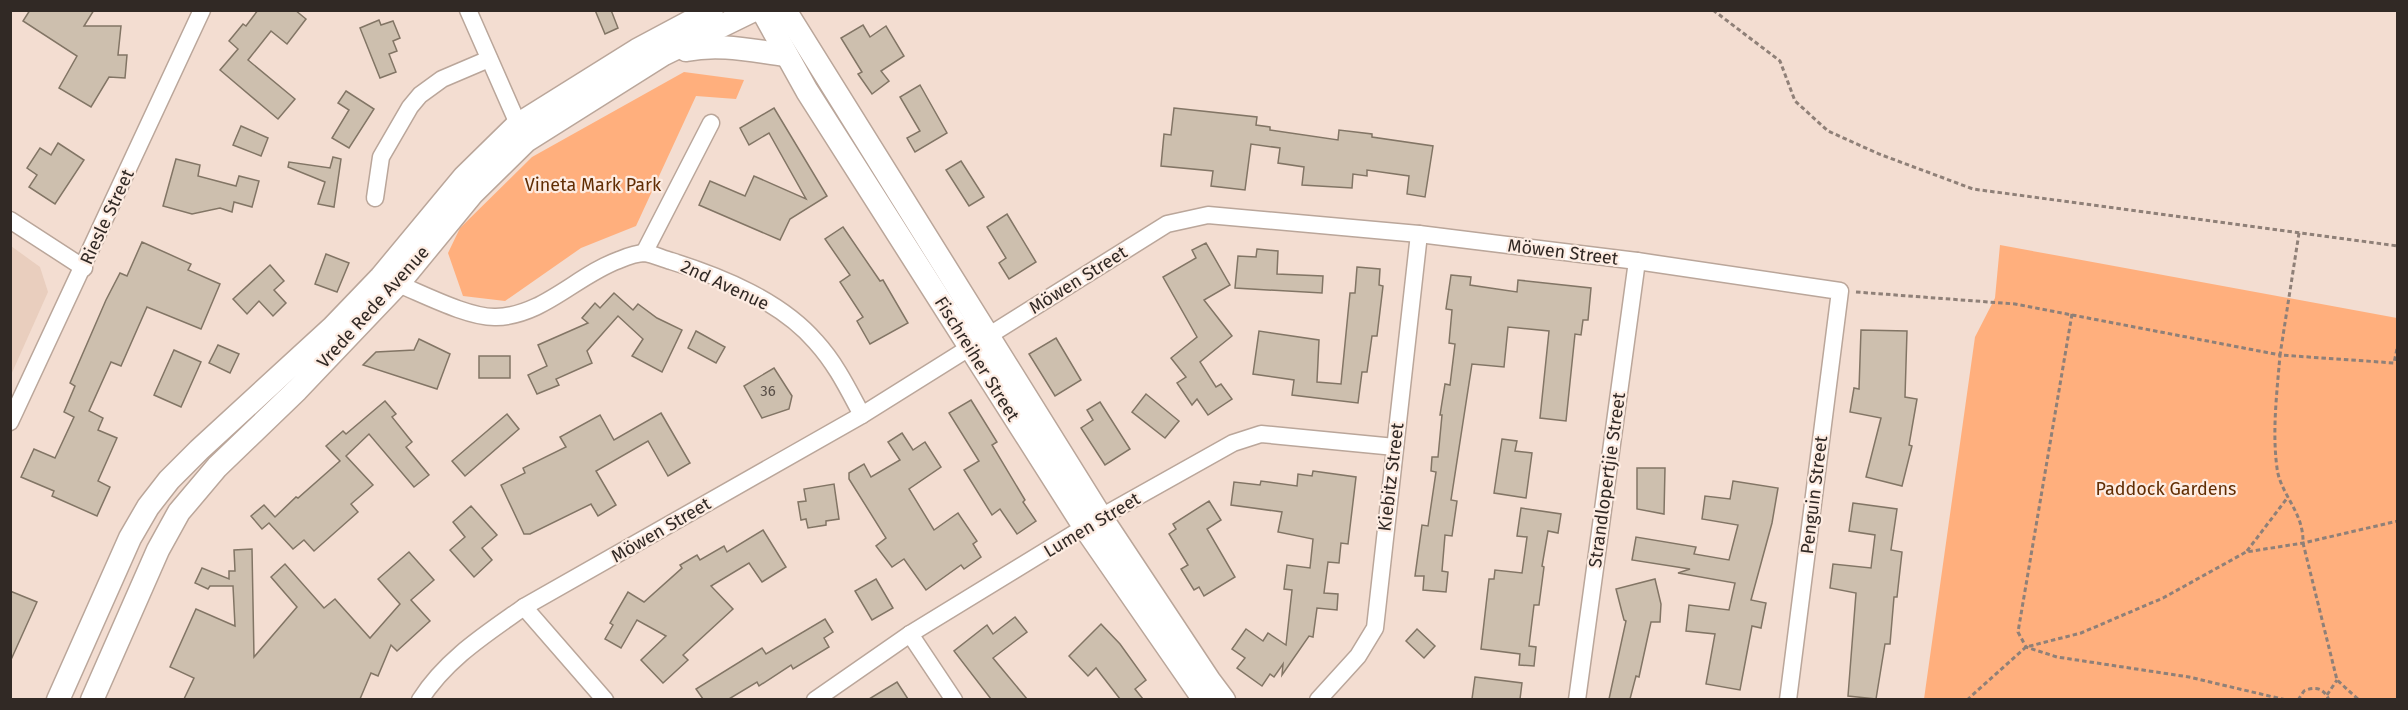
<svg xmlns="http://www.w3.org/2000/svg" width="2408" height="710" viewBox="0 0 2408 710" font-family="'Fira Sans',sans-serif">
<rect width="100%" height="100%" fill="#f3ddd1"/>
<!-- built -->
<polygon fill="#e9cebe" points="11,246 40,267 48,292 11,375"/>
<!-- green -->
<g fill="#ffaf7d">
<polygon points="684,72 744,80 736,99 696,96 636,226 581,248 505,301 463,296 448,253 460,228 532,157"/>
<polygon points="2000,245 2397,318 2397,699 1924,699 1975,337 1995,298"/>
</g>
<!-- building -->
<g fill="#cdbfae" stroke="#827565" stroke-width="1.5">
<polygon points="30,10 94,10 84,26 121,26 118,55 127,55 125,78 109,77 91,107 59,88 77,56 23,21"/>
<polygon points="258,10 295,10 306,19 287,44 271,31 248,60 295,99 278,119 220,70 238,49 229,41 243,24 246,26"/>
<polygon points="595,10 611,10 618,28 605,34"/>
<polygon points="379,20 381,25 393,21 400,38 393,41 397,51 389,54 396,72 380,78 360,28"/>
<polygon points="863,25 870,37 886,26 904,56 881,71 889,81 872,94 858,74 862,72 841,38"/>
<polygon points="920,85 947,133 915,152 907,138 920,131 900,97"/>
<polygon points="346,91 374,109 349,148 332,138 349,110 338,103"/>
<polygon points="774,108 827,196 790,219 780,240 699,205 710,181 745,196 754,176 806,199 769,133 749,145 740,128"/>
<polygon points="1174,108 1257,117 1256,125 1270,127 1270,130 1338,140 1339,130 1372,134 1372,137 1433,146 1425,197 1407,194 1409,176 1367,170 1367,176 1353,174 1352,188 1302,185 1304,167 1278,163 1280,148 1251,144 1245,190 1211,186 1213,171 1161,166 1164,134 1171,135"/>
<polygon points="241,126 268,138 261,156 233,145"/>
<polygon points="58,143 84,160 55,204 29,187 37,175 27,168 40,148 51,155"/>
<polygon points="333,157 341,159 334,207 318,204 325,182 288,167 289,162 330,168"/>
<polygon points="176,159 200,165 198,176 236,186 239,176 259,181 252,207 234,202 232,212 220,208 192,214 163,206"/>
<polygon points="961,161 984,197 969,206 946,170"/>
<polygon points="1007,214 1036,262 1009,279 999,263 1006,258 987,227"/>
<polygon points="843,227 880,281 883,280 908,323 870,344 857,321 863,317 840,282 850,275 825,239"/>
<polygon points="142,242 191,264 188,270 220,284 201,329 147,307 121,366 111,362 89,411 103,418 98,430 117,438 98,481 110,487 97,516 52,496 54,491 21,477 34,449 55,458 74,417 64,412 75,386 70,383 106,300 120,273 127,276"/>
<polygon points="1206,243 1230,285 1204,300 1232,336 1200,362 1216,387 1221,384 1232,399 1208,415 1197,399 1192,405 1177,383 1186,377 1171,358 1197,337 1163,277 1196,258 1192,250"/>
<polygon points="1257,249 1278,251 1277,274 1323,276 1322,293 1235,288 1238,256 1256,257"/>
<polygon points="326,254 349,263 337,292 315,284"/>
<polygon points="270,265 284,281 274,290 286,303 273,316 259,301 247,314 233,299"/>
<polygon points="1357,267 1380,269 1379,285 1383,286 1377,336 1372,336 1367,372 1362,372 1358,403 1292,395 1294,380 1253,374 1259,331 1319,340 1317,382 1341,384 1350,293 1355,293"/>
<polygon points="1451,275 1471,277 1470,285 1517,292 1518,280 1591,288 1588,320 1583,320 1581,335 1575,334 1566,421 1540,418 1549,331 1508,327 1504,367 1472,364 1451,500 1457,501 1452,536 1445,535 1442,571 1448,572 1446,592 1423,590 1424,576 1415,576 1422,525 1428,526 1436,472 1431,471 1432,457 1438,457 1442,415 1440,415 1445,384 1450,385 1455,344 1449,343 1452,310 1446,309"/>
<polygon points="614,293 633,310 638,304 657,318 682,330 662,372 632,356 643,339 618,316 587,351 592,363 556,379 559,385 537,394 528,375 547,366 538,345 588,323 582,318 595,303 600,308"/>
<polygon points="1861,330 1907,331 1905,397 1917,399 1909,445 1912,446 1902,486 1866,477 1881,418 1850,412 1854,388 1859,389"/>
<polygon points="696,331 725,347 716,363 688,348"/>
<polygon points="1056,338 1081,380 1055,396 1029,354"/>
<polygon points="419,339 450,354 437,389 363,365 376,352 414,350"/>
<polygon points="218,345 239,354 230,373 209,363"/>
<polygon points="174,350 201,362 181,407 154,395"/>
<rect x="479" y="356" width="31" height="22"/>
<polygon points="774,368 792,396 789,409 762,418 744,386"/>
<polygon points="1146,394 1179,421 1165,438 1132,412"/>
<polygon points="971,400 997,442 992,445 1025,500 1023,502 1036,521 1017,534 1000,509 992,515 964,470 979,461 949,413"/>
<polygon points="385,401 396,414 392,417 412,442 406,447 429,475 414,487 369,434 346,456 373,485 351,504 358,512 314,551 304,540 293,549 269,523 262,529 251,516 264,505 275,517 296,497 298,498 340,461 326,446 343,431 346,434"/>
<polygon points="1100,402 1130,449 1105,465 1081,428 1093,420 1087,410"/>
<polygon points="661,413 690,463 668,476 648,441 596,471 616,505 598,516 591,504 530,534 524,534 501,485 525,473 523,468 566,447 560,437 600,415 614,440"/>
<polygon points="507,414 519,429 465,476 452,461"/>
<polygon points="902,433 913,450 925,442 941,467 909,489 934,530 958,513 977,541 973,544 981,557 964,569 961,565 926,590 904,559 892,567 876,546 886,538 849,479 849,473 864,464 871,477 900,460 888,442"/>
<polygon points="1502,439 1517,441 1515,451 1532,453 1526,498 1494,493"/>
<polygon points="1637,468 1665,468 1664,514 1637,509"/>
<polygon points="1313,471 1356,477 1348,544 1341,543 1339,563 1328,562 1324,593 1338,594 1337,610 1317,608 1313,637 1309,636 1282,675 1283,664 1274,677 1270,674 1262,686 1237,668 1245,658 1232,649 1246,629 1263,641 1268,633 1286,645 1292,590 1284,589 1287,565 1310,568 1313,539 1278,532 1282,512 1231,505 1234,482 1260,485 1261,481 1297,486 1298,474 1312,476"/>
<polygon points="1733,481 1778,488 1772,523 1751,600 1766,603 1761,628 1752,626 1740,690 1706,684 1715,634 1686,631 1689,605 1729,610 1735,583 1678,573 1690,569 1632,560 1636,537 1696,547 1694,554 1729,560 1738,525 1702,519 1705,496 1730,499"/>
<polygon points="834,484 839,519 826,521 826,525 808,528 806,519 801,520 798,502 806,501 804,489"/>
<polygon points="1209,501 1221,520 1207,529 1235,577 1204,596 1199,587 1194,590 1181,569 1188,565 1169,534 1176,529 1173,524"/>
<polygon points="1853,503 1897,509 1891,550 1902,552 1897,597 1894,597 1890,644 1885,644 1876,699 1848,696 1856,593 1830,588 1833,564 1871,568 1875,535 1849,531"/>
<polygon points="471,506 497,535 482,548 492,560 474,577 450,550 465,537 453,522"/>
<polygon points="1521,508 1561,514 1558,533 1548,531 1542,566 1544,567 1539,605 1534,605 1529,646 1536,647 1534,666 1519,665 1520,654 1481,649 1489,579 1494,579 1495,570 1522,573 1527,537 1517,536"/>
<polygon points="763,530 786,567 762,582 749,563 711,586 733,609 683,655 688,660 663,683 641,660 666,636 637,620 621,648 605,639 613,625 610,623 628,592 644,602 682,568 680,565 697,555 700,560 724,546 727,552"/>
<polygon points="252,549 254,657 297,607 271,577 285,564 324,608 335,599 370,638 400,604 378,579 409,552 434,580 411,600 430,621 397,651 391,645 378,676 371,673 360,699 184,699 194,678 170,667 196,609 235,626 233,586 210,586 208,589 195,583 202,568 229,579 229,571 235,571 234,550"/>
<polygon points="876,579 893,608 872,620 855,591"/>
<polygon points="1655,579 1661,604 1660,622 1651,622 1639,677 1636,676 1630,699 1609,699 1626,621 1624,620 1616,589"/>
<polygon points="10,591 37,602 10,662"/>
<polygon points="1015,617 1027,632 993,658 1027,699 991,699 954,651 987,625 993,634"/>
<polygon points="825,619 833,632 824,638 829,647 793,669 791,665 759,686 757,682 729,699 703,699 696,689 762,648 766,654"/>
<polygon points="1101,624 1120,644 1146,680 1135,689 1143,699 1120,699 1096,668 1088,676 1069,656"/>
<polygon points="1417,629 1435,646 1424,658 1406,641"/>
<polygon points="1475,677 1522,683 1520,699 1472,699"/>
<polygon points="897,682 908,699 869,699"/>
</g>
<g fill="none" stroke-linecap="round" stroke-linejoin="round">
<!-- street casing -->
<g stroke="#baa69a" stroke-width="19">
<g id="street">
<polyline points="468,10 522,133"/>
<polyline points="375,198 381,157 410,107 420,95 442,79 489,59"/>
<polyline points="10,220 84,268"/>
<polyline points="644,253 711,123"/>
<path d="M398,284C423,294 469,318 496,317C543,316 577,275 619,260C626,257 638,253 645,253C653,254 663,259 671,261C722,277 781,301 816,342C836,364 848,389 862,415"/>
<polyline points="10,422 202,10"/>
<polyline points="524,607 605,700"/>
<polyline points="910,634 954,700"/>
<path d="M420,700C446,659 486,634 524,607L862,415L1167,224L1208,215L1419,234L1637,261L1840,291L1788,700"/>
<polyline points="815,700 910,634 1101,517 1233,443 1261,434 1395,447"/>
<polyline points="1318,700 1358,656 1375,628 1419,234"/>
<polyline points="1577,700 1637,261"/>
</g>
</g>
<!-- secondary casing -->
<g stroke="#baa69a" stroke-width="25">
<g id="secondary">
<polyline points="762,10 807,91 1085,528 1204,700"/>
<polyline points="785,10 1101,517 1209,680 1224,700"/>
<path d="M686,50C720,43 753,51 786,55"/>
<polyline points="58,700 130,538 148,507 169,480 199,450 333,327 381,277 464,177 517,125 637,50 712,10"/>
<polyline points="92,700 158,550 179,512 217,467 297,390 398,284 472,194 526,141 664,54 754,10"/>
</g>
</g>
<!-- path -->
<g stroke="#8f8078" stroke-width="3" stroke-dasharray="4.5 3" stroke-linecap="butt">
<polyline points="1713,10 1780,61 1795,101 1828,131 1879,154 1973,189 2398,246"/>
<polyline points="2299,233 2280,355 2394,363 2398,344"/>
<path d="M1856,292L2015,304L2280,355C2277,392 2272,431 2277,468C2280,494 2304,512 2303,543L2337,680L2359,700"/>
<polyline points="2072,314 2018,632 2026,647 2057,657 2189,677 2286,700"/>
<polyline points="2247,551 2288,497"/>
<polyline points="2327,695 2337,680"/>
<polyline points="1967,700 2026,647 2081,633 2163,598 2246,552 2303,543 2398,521"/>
<path d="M2298,700L2304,691C2315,686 2324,688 2329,700"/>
</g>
<!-- street -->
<use href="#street" stroke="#fff" stroke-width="16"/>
<!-- secondary -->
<use href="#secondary" stroke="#fff" stroke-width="22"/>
</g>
<g text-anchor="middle" stroke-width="4.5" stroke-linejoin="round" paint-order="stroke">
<!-- number labels -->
<g font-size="15" fill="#584e47">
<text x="768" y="396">36</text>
</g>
<!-- park labels -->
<g font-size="18" fill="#612d03" stroke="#fdece2">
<text x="593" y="191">Vineta Mark Park</text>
<text x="2166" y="495">Paddock Gardens</text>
</g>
<!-- street labels -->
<g font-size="18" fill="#312925" stroke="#fdece2">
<text transform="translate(107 217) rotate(-65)" y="6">Riesle Street</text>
<text transform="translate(1563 252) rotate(7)" y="6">Möwen Street</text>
<text transform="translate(1078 280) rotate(-32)" y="6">Möwen Street</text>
<text transform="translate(725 285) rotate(25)" y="6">2nd Avenue</text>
<text transform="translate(373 307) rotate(-48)" y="6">Vrede Rede Avenue</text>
<text transform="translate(977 359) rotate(58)" y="6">Fischreiher Street</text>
<text transform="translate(1391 477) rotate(-83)" y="6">Kiebitz Street</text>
<text transform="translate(1607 480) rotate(-82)" y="6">Strandlopertjie Street</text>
<text transform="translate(1814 495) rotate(-83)" y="6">Penguin Street</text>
<text transform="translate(1092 525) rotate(-31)" y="6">Lumen Street</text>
<text transform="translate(661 530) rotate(-30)" y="6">Möwen Street</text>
</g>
</g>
<!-- border -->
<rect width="2408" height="710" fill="none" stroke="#312925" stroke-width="24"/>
</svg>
